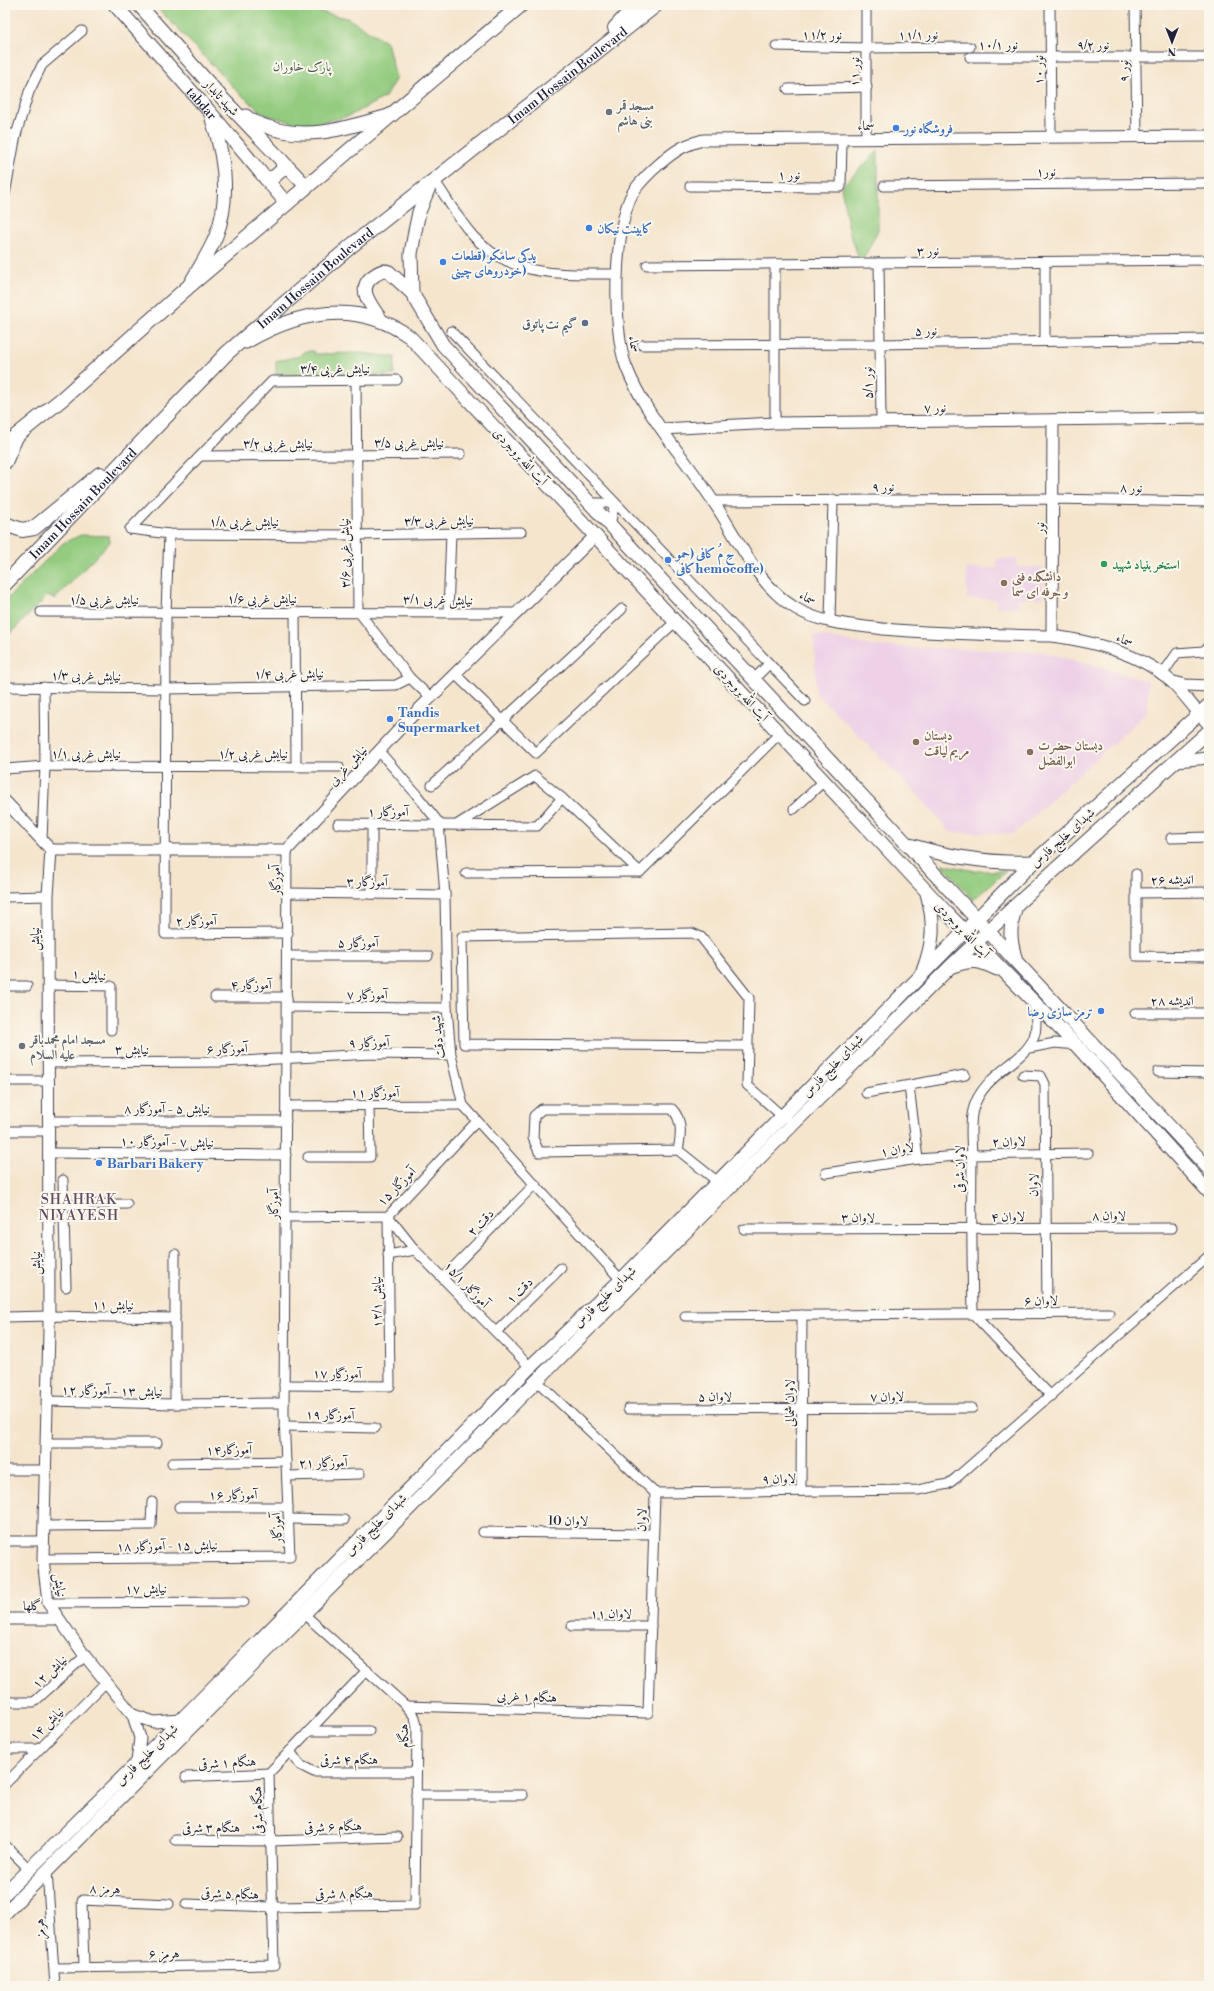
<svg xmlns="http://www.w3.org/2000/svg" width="1214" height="1991" viewBox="0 0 1214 1991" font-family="'Libre Bodoni',Amiri,serif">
<rect width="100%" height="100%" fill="#fbf7ec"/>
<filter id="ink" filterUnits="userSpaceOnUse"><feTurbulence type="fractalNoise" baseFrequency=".025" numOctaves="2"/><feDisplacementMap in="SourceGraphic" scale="8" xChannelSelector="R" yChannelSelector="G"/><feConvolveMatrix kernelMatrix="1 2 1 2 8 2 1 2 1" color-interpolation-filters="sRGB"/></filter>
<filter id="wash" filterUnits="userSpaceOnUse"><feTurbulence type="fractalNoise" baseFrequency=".012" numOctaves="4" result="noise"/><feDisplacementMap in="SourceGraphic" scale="16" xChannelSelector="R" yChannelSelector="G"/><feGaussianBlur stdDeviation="0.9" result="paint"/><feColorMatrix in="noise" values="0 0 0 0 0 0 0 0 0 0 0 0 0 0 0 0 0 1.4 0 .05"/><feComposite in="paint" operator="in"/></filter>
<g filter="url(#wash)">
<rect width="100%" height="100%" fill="#f5e5cd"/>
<!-- built -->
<g fill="#eed0e7">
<polygon points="997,559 1017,559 1017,567 1042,567 1043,598 1018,598 1018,607 996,607 996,599 967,599 966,569 997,568"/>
<polygon points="814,635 871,646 1044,652 1148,681 1147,712 1014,834 950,832 915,792 816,693"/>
</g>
<!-- green -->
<g fill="#93cb7f" stroke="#5a765d">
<polygon points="155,5 291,5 347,18 387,42 396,78 385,97 349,116 305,126 264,114 239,93"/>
<polygon points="878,151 878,230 861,264 849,230 841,187"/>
<polygon points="306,351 314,351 314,354 360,353 395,357 394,375 276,374 276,361 300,356 302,353"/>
<polygon points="81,535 109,536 110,542 55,599 47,596 5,639 5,601 63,543"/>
<polygon points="942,864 975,871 1006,871 973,900"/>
</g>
</g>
<g filter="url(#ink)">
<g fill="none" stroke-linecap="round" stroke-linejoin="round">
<!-- minor casing -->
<g stroke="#423f51" stroke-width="11">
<g id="minor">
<polyline points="866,5 866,139"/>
<polyline points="1050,5 1051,136"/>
<polyline points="1135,5 1137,136"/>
<polyline points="776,46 867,48 970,47"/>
<polyline points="970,57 1209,57"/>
<polyline points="788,89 867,87"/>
<polyline points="5,133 16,135"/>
<path d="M434,180C447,198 459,221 474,237C515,280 564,273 617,274"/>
<polyline points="690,186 841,187 842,140"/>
<polyline points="884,186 1209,183"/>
<polyline points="5,194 16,135 29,92 42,65 82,31"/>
<polyline points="1045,262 1045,341"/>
<polyline points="879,263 881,422"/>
<polyline points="775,264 775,423"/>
<polyline points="647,265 1209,260"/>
<polyline points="451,331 805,701"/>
<polyline points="642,345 878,344 1209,339"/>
<polyline points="356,380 358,611 410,678 431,698"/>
<polyline points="201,456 461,454"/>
<polyline points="713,501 1053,499 1209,502"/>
<polyline points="590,503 615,503 610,525"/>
<polyline points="130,529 169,534 357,535 521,532"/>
<polyline points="130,529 272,381 397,380"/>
<polyline points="169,534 166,612 165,934 288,933"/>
<polyline points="295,611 296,766"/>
<polyline points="41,612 517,613"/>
<polyline points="448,612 451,533"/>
<polyline points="830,622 833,499"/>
<polyline points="455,674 536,753 676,621"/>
<polyline points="1162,675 1177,653 1203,651 1209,647"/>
<polyline points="753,680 769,664"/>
<polyline points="5,687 167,689 396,685 410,678"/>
<polyline points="379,751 416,794 439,823 445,895 447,1008 451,1055 463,1105 621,1280"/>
<polyline points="5,769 45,766 339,767"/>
<polyline points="432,785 502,721 622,609"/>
<polyline points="794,809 824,781"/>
<polyline points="338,824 537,826 562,798 640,872"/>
<polyline points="372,824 372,894"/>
<polyline points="458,824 535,776 562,798"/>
<polyline points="1171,838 1209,837"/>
<polyline points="42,840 45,766 44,687"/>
<polyline points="466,873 640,872 780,733"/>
<polyline points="1136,874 1136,956 1209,957"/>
<polyline points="288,893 445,895"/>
<polyline points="1136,893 1209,892"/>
<polyline points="5,897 48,896"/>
<polyline points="288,956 428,956"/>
<polyline points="48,985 111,986 111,1030"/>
<polyline points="5,986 27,986"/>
<polyline points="215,997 287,997"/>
<path d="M1033,1001C1035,1012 1038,1026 1034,1037C1023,1064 982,1074 973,1110C969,1123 972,1145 972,1159C971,1211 972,1262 973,1314L1051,1396"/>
<polyline points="287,1007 447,1008"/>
<polyline points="1135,1013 1209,1013"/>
<polyline points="748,1046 464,1044 462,937 692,933 701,937 749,998 747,1085 782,1116"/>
<polyline points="1029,1048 1055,1043 1076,1045"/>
<polyline points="48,1063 222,1062 371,1054 451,1055"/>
<polyline points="1158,1072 1209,1073"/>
<polyline points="1023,1075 1041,1076 1045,1084 1047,1312"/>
<polyline points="5,1081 48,1081"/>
<polyline points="909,1086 918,1159"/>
<polyline points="866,1093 965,1075"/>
<polyline points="287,1106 463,1105"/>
<polyline points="48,1121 286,1121"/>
<polyline points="5,1131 48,1131"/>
<path d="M678,1150C681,1136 683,1120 672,1109H542L534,1116L533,1138L539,1152L678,1150L718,1182"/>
<polyline points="48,1153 286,1155"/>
<polyline points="308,1157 370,1157 369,1105"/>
<polyline points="826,1173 918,1159 972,1155 1088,1153"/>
<polyline points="63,1180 66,1287"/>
<polyline points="49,1205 127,1204"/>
<polyline points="388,1216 415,1250 530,1367"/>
<polyline points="286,1217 388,1216 477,1121"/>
<polyline points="744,1229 1172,1228"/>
<polyline points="175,1254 175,1404"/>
<polyline points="388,1255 415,1250"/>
<polyline points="443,1278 535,1184"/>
<polyline points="685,1316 1109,1313"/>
<polyline points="5,1317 49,1316 175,1318"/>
<polyline points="496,1332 561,1268"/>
<polyline points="284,1385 390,1386 388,1216"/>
<polyline points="48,1401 175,1404 284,1403"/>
<polyline points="628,1409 972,1408"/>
<polyline points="284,1426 375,1428"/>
<polyline points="47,1443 157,1443"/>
<polyline points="172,1463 286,1461"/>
<polyline points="5,1470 46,1470"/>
<polyline points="287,1476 360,1474"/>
<polyline points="801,1491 802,1315"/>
<polyline points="655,1493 918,1490 948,1484 956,1478 1209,1256"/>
<polyline points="179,1507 288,1507"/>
<polyline points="289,1519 344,1520"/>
<polyline points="44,1526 151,1525 152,1502"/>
<polyline points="483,1532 653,1534"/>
<polyline points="5,1541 44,1541"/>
<polyline points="43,1559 290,1557 284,1416 287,850"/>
<polyline points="48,1603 244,1602"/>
<polyline points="572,1626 651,1626"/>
<polyline points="5,1702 34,1702 85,1656"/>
<polyline points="406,1706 648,1713 655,1493 536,1380"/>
<polyline points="309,1731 369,1731"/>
<polyline points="5,1749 38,1749"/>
<polyline points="290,1751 300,1765 314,1772 416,1772"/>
<polyline points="186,1777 269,1773"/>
<polyline points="5,1784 106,1682"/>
<polyline points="416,1795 523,1795"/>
<polyline points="175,1840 271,1841 397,1837"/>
<polyline points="5,1845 29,1869"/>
<polyline points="47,1871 55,1986"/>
<polyline points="186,1904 273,1907 415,1905 417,1726 415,1717 406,1706 305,1615"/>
<polyline points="84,1967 82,1900 169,1904"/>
<polyline points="55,1968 274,1965 269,1773 367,1670"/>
</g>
</g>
<!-- tertiary casing -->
<g stroke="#423f51" stroke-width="13">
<g id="tertiary">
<path d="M1209,136C1040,136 871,139 703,140C696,142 689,144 683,147C668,155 647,174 636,188C613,217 612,331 626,366C645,416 684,456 713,501C738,538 756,584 795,608C821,624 853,625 883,629C939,634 996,635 1052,636C1092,641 1141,654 1171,681C1185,695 1196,711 1209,725"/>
<polyline points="662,429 775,423 1209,418"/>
<polyline points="1052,636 1053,420"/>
<polyline points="1170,681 1186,685 1209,686"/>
<polyline points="1176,761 1209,758"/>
<polyline points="5,801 51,850 48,896 49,1331 43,1559 48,1603 85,1656 133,1715 140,1738 137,1762"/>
<polyline points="51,850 287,850 408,720 596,535"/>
<polyline points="5,1619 59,1619"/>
<polyline points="133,1715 154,1722 181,1720"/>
</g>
</g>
<!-- secondary casing -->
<g stroke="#423f51" stroke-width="15">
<g id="secondary">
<path id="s1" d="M115,5L209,111L287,204"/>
<polyline points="139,5 223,99 307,187"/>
<path d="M246,116C252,122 259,124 268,127C310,142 351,126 392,115"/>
<polyline points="265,178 274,177 283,169 282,161"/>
<polyline points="431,182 419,212 415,231 411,254 412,293 443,345 1209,1169"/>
<path d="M190,284C199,268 209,253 216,236C231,198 224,155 212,119"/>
<path d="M381,320C372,306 354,288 375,275C379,272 384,270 389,272L412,293"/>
<path d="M246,342C299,311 357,299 410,337L945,911L1076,1045L1209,1192"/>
<path d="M906,844C948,857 990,864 1034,862"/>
<path d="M1015,957C1009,938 1010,924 1016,906"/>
<path d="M953,966C972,959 979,960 997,969"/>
<path d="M923,971C934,942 935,923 927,893"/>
<polyline points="5,1893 181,1720 530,1367 621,1280 1026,869 1209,705"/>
<polyline points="5,1913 951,966 1017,904 1209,731"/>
</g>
</g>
<!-- primary casing -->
<g stroke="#423f51" stroke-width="16">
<g id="primary">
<polyline points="615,28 636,5"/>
<polyline points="5,445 62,399 187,288 521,5"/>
<polyline points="5,462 16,437"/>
<polyline points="5,524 22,530 34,528 100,474"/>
<path id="s2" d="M5,584L227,353L351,246L656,5"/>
</g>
</g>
<!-- minor -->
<use href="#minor" stroke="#fff" stroke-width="9"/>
<!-- tertiary -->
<use href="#tertiary" stroke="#fff" stroke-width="11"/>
<!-- secondary -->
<use href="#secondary" stroke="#fff" stroke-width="13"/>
<!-- primary -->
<use href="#primary" stroke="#fff" stroke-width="14"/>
</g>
</g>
<!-- markers -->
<g fill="#6b7280" stroke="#fbf7ec" stroke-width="1.5">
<circle cx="609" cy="112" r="4"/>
<circle cx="22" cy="1046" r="4"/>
</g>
<g fill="#3f7fe0" stroke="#fbf7ec" stroke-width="1.5">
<circle cx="896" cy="128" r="4"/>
<circle cx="589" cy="228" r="4"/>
<circle cx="443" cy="262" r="4"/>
<circle cx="668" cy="560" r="4"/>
<circle cx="390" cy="719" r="4"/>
<circle cx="1101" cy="1011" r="4"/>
<circle cx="99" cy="1163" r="4"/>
</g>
<circle fill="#5c6f8a" stroke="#fbf7ec" stroke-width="1.5" cx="585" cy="323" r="4"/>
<circle fill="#2e9e5b" stroke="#fbf7ec" stroke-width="1.5" cx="1104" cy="564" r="4"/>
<g fill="#8d6e63" stroke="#fbf7ec" stroke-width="1.5">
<circle cx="1004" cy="583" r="4"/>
<circle cx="916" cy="742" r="4"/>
<circle cx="1030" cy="752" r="4"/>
</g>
<g text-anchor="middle" stroke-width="4" stroke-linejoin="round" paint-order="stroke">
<!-- street labels -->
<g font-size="13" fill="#22223b" stroke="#fbf7ec">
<text transform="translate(822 34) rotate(1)" y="5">نور ۱۱/۲</text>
<text transform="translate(918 34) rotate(-1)" y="5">نور ۱۱/۱</text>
<text x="998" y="49">نور ۱۰/۱</text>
<text x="1093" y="49">نور ۹/۲</text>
<text transform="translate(1038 70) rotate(-90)" y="5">نور ۱۰</text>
<text transform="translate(1123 71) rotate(-91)" y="5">نور ۹</text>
<text transform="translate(854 72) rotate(-90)" y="5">نور ۱۱</text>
<text dy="5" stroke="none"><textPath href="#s2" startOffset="760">Imam Hossain Boulevard</textPath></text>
<text transform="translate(222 97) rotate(47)" y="5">شهید تابدار</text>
<text dy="5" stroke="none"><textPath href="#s1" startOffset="131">tabdar</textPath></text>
<text transform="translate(866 125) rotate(-1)" y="5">سماء</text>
<text transform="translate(1046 171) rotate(-1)" y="5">نور۱</text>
<text x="789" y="179">نور ۱</text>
<text transform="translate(928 250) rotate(-1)" y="5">نور ۳</text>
<text dy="5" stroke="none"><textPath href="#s2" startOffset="436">Imam Hossain Boulevard</textPath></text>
<text transform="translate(926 330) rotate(-1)" y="5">نور ۵</text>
<text transform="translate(635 344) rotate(79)" y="5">سماء</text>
<text x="335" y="373">نیایش غربی ۳/۴</text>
<text transform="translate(867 383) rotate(-92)" y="5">نور ۵/۱</text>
<text transform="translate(935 407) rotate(-1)" y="5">نور ۷</text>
<text x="409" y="447">نیایش غربی ۳/۵</text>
<text x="278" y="448">نیایش غربی ۳/۲</text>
<text transform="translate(521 456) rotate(47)" y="5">آیت الله بروجردی</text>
<text x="883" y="491">نور ۹</text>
<text transform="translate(1131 487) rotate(1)" y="5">نور ۸</text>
<text dy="5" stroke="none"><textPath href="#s2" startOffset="112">Imam Hossain Boulevard</textPath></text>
<text transform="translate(439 520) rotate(-1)" y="5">نیایش غربی ۳/۳</text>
<text x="244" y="526">نیایش غربی ۱/۸</text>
<text transform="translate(1039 528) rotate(-90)" y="5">نور</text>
<text transform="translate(344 553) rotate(-91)" y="5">نیایش غربی ۳/۶</text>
<text transform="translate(808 597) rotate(26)" y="5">سماء</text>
<text x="262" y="603">نیایش غربی ۱/۶</text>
<text x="104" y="604">نیایش غربی ۱/۵</text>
<text transform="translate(438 599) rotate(1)" y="5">نیایش غربی ۳/۱</text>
<text transform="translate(1125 639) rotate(23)" y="5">سماء</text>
<text transform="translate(289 673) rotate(-1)" y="5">نیایش غربی ۱/۴</text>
<text transform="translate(86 675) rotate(1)" y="5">نیایش غربی ۱/۳</text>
<text transform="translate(742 692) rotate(47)" y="5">آیت الله بروجردی</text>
<text x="86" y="758">نیایش غربی ۱/۱</text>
<text x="253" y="758">نیایش غربی ۱/۲</text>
<text transform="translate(347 765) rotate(-47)" y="5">نیایش غربی</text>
<text x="388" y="816">آموزگار ۱</text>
<text transform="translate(1062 837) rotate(-42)" y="5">شهدای خلیج فارس</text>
<text transform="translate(1172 879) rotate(-1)" y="5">اندیشه ۲۶</text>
<text transform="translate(275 880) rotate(-91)" y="5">آموزگار</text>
<text transform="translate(367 881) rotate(1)" y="5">آموزگار ۳</text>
<text x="196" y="925">آموزگار ۲</text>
<text transform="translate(963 929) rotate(46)" y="5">آیت الله بروجردی</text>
<text transform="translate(34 939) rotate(-90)" y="5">نیایش</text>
<text x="358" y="947">آموزگار ۵</text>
<text transform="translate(89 974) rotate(4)" y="5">نیایش ۱</text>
<text x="251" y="989">آموزگار ۴</text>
<text x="367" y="999">آموزگار ۷</text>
<text x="1172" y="1005">اندیشه ۲۸</text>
<text transform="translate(437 1037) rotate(-96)" y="5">شهید دقت</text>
<text transform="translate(369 1042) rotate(-1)" y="5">آموزگار ۹</text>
<text transform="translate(227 1048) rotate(-2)" y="5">آموزگار ۶</text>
<text x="132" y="1054">نیایش ۳</text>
<text transform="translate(832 1065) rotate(-46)" y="5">شهدای خلیج فارس</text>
<text x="375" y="1097">آموزگار ۱۱</text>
<text x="167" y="1113">نیایش ۵ - آموزگار ۸</text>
<text transform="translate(167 1141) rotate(1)" y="5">نیایش ۷ - آموزگار ۱۰</text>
<text transform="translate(1009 1141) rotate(-1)" y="5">لاوان ۲</text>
<text transform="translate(897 1149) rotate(-9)" y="5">لاوان ۱</text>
<text transform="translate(959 1169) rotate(-89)" y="5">لاوان شرقی</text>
<text transform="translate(1033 1185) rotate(-90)" y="5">لاوان</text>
<text transform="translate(396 1186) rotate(-45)" y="5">آموزگار ۱۵</text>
<text transform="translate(273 1204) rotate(-90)" y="5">آموزگار</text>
<text x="1109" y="1220">لاوان ۸</text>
<text transform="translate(1008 1216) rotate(-1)" y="5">لاوان ۴</text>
<text x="858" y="1222">لاوان ۳</text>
<text transform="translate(480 1222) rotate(-46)" y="5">دقت ۲</text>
<text transform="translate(35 1263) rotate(-90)" y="5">نیایش</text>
<text transform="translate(467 1284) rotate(46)" y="5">آموزگار ۱۵/۱</text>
<text transform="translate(519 1290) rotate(-44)" y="5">دقت ۱</text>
<text transform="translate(604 1296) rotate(-44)" y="5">شهدای خلیج فارس</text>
<text transform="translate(1041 1300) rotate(-1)" y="5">لاوان ۶</text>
<text transform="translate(376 1302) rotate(-91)" y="5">نیایش ۱۲/۱</text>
<text transform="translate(113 1304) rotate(1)" y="5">نیایش ۱۱</text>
<text transform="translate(337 1373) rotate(1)" y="5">آموزگار ۱۷</text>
<text transform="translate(112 1390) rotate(1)" y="5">نیایش ۱۳ - آموزگار ۱۲</text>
<text x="715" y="1401">لاوان ۵</text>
<text transform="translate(887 1396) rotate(-1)" y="5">لاوان ۷</text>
<text transform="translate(789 1403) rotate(-90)" y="5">لاوان شمالی</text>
<text transform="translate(330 1414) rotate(1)" y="5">آموزگار ۱۹</text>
<text transform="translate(229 1449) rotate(-1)" y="5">آموزگار۱۴</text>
<text transform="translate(323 1462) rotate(-1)" y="5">آموزگار ۲۱</text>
<text transform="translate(779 1478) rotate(-1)" y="5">لاوان ۹</text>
<text x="233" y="1499">آموزگار ۱۶</text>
<text transform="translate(568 1520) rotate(1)" y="5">لاوان 10</text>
<text transform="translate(641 1520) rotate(-88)" y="5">لاوان</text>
<text transform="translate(375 1524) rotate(-45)" y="5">شهدای خلیج فارس</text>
<text transform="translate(276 1528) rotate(-93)" y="5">آموزگار</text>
<text transform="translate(167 1545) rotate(-1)" y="5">نیایش ۱۵ - آموزگار ۱۸</text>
<text transform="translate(61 1585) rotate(82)" y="5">نیایش</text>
<text transform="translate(146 1588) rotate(-1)" y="5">نیایش ۱۷</text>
<text x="32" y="1610">گلها</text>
<text x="611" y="1618">لاوان ۱۱</text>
<text transform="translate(49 1671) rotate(-43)" y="5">نیایش ۱۲</text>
<text transform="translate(527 1696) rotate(2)" y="5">هنگام ۱ غربی</text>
<text transform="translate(46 1723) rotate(-45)" y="5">نیایش ۱۴</text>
<text transform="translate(403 1736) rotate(-92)" y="5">هنگام</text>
<text transform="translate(146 1754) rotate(-44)" y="5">شهدای خلیج فارس</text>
<text x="349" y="1764">هنگام ۴ شرقی</text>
<text transform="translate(227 1762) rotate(-3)" y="5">هنگام ۱ شرقی</text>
<text transform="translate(257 1810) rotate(-92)" y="5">هنگام شرقی</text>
<text transform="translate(333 1826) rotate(-2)" y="5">هنگام ۶ شرقی</text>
<text x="211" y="1832">هنگام ۳ شرقی</text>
<text transform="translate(105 1888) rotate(2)" y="5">هرمز ۸</text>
<text transform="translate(230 1893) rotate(2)" y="5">هنگام ۵ شرقی</text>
<text transform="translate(344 1893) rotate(-1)" y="5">هنگام ۸ شرقی</text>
<text transform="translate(39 1929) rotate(-94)" y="5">هرمز</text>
<text transform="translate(164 1953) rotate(-1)" y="5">هرمز ۶</text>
</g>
<!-- park labels -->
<g font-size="13" fill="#4a5d53" stroke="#fbf7ec">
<text x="302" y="71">پارک خاوران</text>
</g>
<!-- worship labels -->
<g font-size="13" font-weight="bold" fill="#5b616d" stroke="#fbf7ec" text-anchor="start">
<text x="617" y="110">مسجد قمر<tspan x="617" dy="15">بنی هاشم</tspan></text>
<text x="30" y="1044">مسجد امام محمدباقر<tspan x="30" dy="15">علیه السلام</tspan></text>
</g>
<!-- shop labels -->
<g font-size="13" font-weight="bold" fill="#366cbe" stroke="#fbf7ec" text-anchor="start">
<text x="904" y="133">فروشگاه نور</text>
<text x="597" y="233">کابینت نیکان</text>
<text x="451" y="260">یدکی سامکو (قطعات<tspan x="451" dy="15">خودروهای چینی)</tspan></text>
<text x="676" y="558">حِ مُ کافی (حمو<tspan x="676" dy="15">کافیhemocoffe)</tspan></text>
<text x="398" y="717">Tandis<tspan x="398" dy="15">Supermarket</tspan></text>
<text x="1093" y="1016" text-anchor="end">ترمز سازی رضا</text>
<text x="107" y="1168">Barbari Bakery</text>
</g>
<!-- service labels -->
<g font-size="13" font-weight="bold" fill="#4e5e75" stroke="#fbf7ec" text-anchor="end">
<text x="577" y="328">گیم نت پاتوق</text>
</g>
<!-- leisure labels -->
<g font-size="13" font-weight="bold" fill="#27864d" stroke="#fbf7ec" text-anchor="start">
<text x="1112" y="569">استخر بنیاد شهید</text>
</g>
<!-- education labels -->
<g font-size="13" font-weight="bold" fill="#785e54" stroke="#fbf7ec" text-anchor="start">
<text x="1012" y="581">دانشکده فنی<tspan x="1012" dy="15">و حرفه ای سما</tspan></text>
<text x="924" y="740">دبستان<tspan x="924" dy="15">مریم لیاقت</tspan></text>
<text x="1038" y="750">دبستان حضرت<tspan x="1038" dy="15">ابوالفضل</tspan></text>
</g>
<!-- neighbourhood labels -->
<g font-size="14" letter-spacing="1" fill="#614b65" stroke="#fbf7ec">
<text x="79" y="1204">SHAHRAK<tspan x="79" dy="16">NIYAYESH</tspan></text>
</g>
</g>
<!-- margin -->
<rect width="1214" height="1991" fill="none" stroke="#fbf7ec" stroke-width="20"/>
<!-- north arrow -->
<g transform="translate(1172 42) rotate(180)" stroke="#fbf7ec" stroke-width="3" paint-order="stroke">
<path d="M0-3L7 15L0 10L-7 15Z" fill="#22223b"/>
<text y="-6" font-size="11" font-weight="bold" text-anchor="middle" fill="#22223b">N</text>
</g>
</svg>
